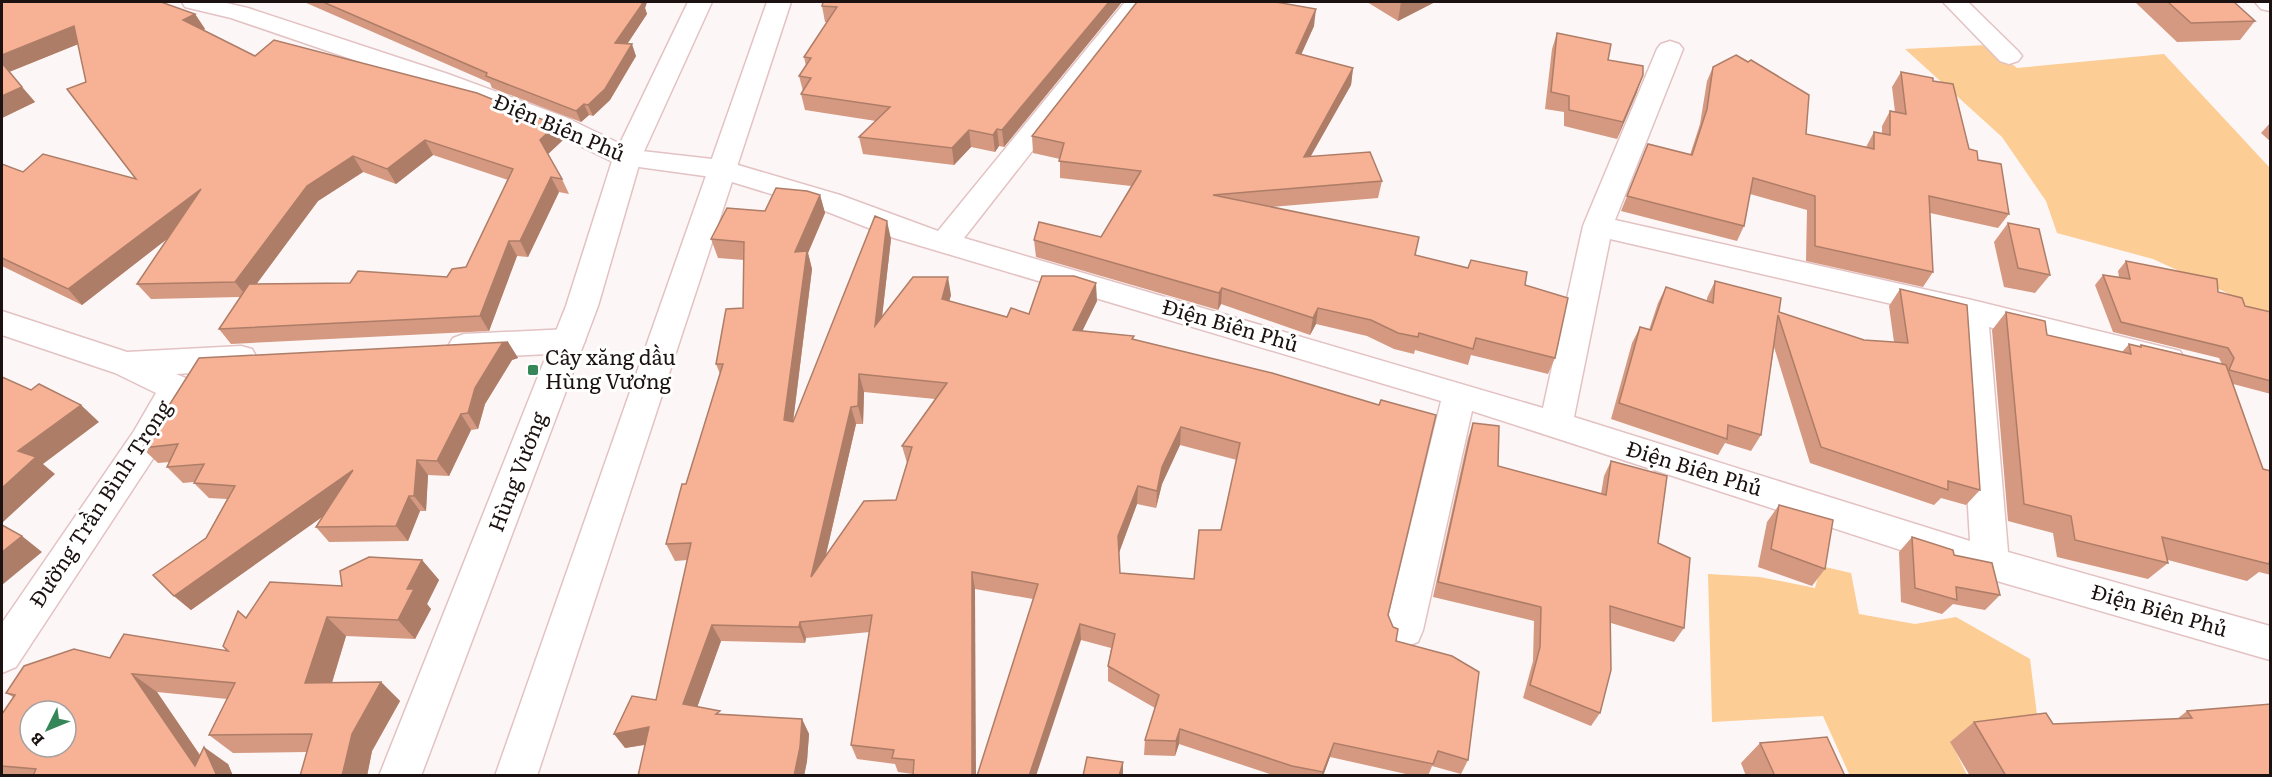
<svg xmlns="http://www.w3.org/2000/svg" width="2272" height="777" viewBox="0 0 2272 777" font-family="Literata,serif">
<rect width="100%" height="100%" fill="#fdf6f6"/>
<!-- green -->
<g fill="#fccd94">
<polygon points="1987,45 2017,68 2164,54 2270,168 2270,320 2225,292 2153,259 2057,233 2046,201 2002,137 1905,49"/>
<polygon points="1821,566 1851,573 1859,614 1915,624 1956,617 2030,659 2039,731 1951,742 1967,775 1850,776 1823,716 1712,722 1708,574 1760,577 1815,588"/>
</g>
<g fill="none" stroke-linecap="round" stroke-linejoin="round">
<!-- minor casing -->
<g stroke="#e3c2c3" stroke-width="3">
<g id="minor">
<path d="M182,2H222L248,8L448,74L565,117L633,150L721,160L840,195L938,231L1125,2H1149L964,238L1543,408L1583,226L1657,49L1661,44L1670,41L1679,44L1683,49L1615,220L1972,300L2180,351L2185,360L2180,369L2169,372L1989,327L2008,552L2270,626V660L1990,579L1472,411L1423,630L1418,642L1404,647L1390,642L1385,630L1441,401L894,238L820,209L719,178L617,164L545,129L430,86L231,18L185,7ZM1610,239L1957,319L1970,541L1574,417Z"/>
<polygon points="1943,2 1968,2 2018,51 2022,56 2018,61 2009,64 2000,61"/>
<polygon points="2,311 127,352 241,346 252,349 257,358 252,367 241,370 176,374 188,379 192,388 158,451 16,667 2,673 2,623 134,431 156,393 115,373 2,335"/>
<polygon points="569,329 580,333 585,341 580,349 569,353 464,358 453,354 448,346 453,338 464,334"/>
</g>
</g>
<!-- tertiary casing -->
<g stroke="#e3c2c3" stroke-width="3">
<polygon id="tertiary" points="2255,2 2270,2 2270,11 2261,9"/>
</g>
<!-- secondary casing -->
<g stroke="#e3c2c3" stroke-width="3">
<g id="secondary">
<polygon points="688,2 712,2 641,158 598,306 421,776 379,776 566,306 613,158"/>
<polygon points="767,2 791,2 537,776 495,776"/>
</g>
</g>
<!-- minor -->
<use href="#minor" fill="#fff" fill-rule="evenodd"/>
<!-- tertiary -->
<use href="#tertiary" fill="#fff" fill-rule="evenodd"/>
<!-- secondary -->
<use href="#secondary" fill="#fff" fill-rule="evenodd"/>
</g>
<!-- wall -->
<g fill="#d49980" fill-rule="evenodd">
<path d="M2,2L195,14L205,29L204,30L255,56L563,140L548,154L562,179L569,194L559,192L528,257L517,256L489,331L231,344L219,329L240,297L151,299L137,284L167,239L82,305L2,266V164L23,172L136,179L86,82L78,44L9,72L35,102L2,118ZM433,155L508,180L466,267L447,277L350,283L256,284L318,201L363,172L396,184Z"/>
<polygon points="304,2 647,2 645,8 647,14 627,44 636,56 610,100 593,116 589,115 581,122 492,88 490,83"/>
<polygon points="1122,2 1004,147 999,146 995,152 971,147 954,165 863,154 859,137 876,121 805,110 801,94 803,91 799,76 806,66 804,57 827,22 825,22 822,6"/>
<polygon points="1367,2 1435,2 1398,21"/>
<polygon points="2135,2 2234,2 2255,21 2240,40 2177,42"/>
<polygon points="1314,26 1301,55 1353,68 1351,85 1311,156 1382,181 1378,198 1271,207 1415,255 1525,285 1555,358 1548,374 1471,355 1468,365 1415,350 1414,354 1394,349 1367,336 1316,324 1310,335 1221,304 1218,310 1036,257 1034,240 1101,237 1131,186 1060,178 1060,159 1033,153 1032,136"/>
<polygon points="1557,33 1608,60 1637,92 1617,139 1564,126 1564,112 1545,109 1552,49"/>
<polygon points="1713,67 1806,134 1866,147 1874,132 1882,134 1882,126 1890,111 1895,112 1892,87 1901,72 1933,81 1969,149 1978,160 2009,214 1998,228 1930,213 1933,272 1923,287 1806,261 1807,210 1750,194 1744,226 1737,241 1621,211 1648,144 1690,155 1700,124 1707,81"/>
<polygon points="2271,122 2271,142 2261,133"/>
<path d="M820,195L825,213L808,253L812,269L793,422L891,239L882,316L951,295L949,301L1007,317L1029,314L1097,301L1082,331L1134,340L1272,373L1388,615L1396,641L1468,760L1461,774L1432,766L1428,776H1415L1330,757L1323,776H1276L1179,744L1175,756L1144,755L1145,740L1155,708L1108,681V666L1111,648L1081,640L1033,599L975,589L913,774L898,772L895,764L857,759L851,745L870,632L806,638L805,643L721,641L697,707L722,715L802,719L809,734L807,761L804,776H638L645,745L625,748L656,700L688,560L675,561L666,544L686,484L720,374L716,364L743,308L744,260L718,258L711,239L765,211ZM864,392L935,399L902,446L907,463H908L896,500L826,555L856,424H863ZM1180,445L1237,460L1221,530L1194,579L1120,573L1119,552L1137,504L1156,508L1162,484Z"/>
<polygon points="2008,223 2050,275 2035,293 2004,287 1994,242"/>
<polygon points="2126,261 2218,292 2245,306 2271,312 2271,394 2233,384 2263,469 2271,471 2271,575 2259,572 2247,581 2168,560 2168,563 2148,579 2057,557 2053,533 2008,521 1992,330 2006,312 2047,335 2122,352 2129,344 2139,346 2141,345 2222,364 2219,358 2113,332 2095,285 2103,275 2119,277 2118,271"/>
<polygon points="1715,281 1779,312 1864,340 1894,342 1889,306 1900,289 1980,490 1966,505 1941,498 1934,505 1810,463 1774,347 1761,435 1751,451 1725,443 1718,455 1611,419 1632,343 1640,327 1649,330 1658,303 1666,287 1707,301 1707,298"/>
<polygon points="508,342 518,358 512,360 485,404 478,429 471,430 449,476 428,475 426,511 420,511 408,541 329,542 316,527 323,516 191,610 174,596 227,499 209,498 194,483 194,482 183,483 167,467 170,462 158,463 142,448"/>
<polygon points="1473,423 1498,466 1601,494 1604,476 1611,461 1684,628 1674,642 1611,623 1600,713 1591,726 1523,698 1533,661 1534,621 1433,597 1468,438"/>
<polygon points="1779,505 1825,569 1812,586 1758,567 1767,522"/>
<polygon points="1912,537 1954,555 2000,595 1985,610 1953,604 1942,614 1901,602 1899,552"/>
<polygon points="422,560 439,580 427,604 431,609 415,639 346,636 332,683 381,682 400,701 372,751 367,776 300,776 307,752 233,753 209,735 227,699 157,692 200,755 228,764 233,776 2,776 2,714 13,697 6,693 110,658 228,651 246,618"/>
<polygon points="2187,711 2271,776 1970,776 1950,742 1974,722 2053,724 2177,719"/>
<polygon points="1760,743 1845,776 1746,776 1741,763"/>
</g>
<!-- shaded-wall -->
<g fill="#ad7d68">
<polygon points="639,2 647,2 645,8 647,14 620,55 615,43"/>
<polygon points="1109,2 1122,2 1004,147 1002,130"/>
<polygon points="1401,2 1435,2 1398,21"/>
<polygon points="1316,9 1314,26 1294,70 1296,53"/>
<polygon points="195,14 205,29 194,35 183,20"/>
<polygon points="74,26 86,41 9,72 2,63 2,55"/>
<polygon points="632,44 636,56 610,100 593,116 588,105"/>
<polygon points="1353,68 1351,85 1301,173 1304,157"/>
<polygon points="1643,75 1637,92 1617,139 1623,122"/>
<polygon points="22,87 35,102 2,118 2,96"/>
<polygon points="584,104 589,115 581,122 576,111"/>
<polygon points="556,125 563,140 547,155 540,140"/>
<polygon points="997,129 999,146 995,152 993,135"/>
<polygon points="969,130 971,147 954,165 952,148"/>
<polygon points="425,140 433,155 396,184 387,169"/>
<polygon points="353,156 363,172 318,201 247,297 235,282 307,186"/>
<polygon points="551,177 559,192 528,257 520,241"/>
<polygon points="201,189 212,204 82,305 68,289"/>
<polygon points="820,195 825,213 808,253 812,269 791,438 784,420 795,252"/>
<polygon points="887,221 891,239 879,344 875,326"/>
<polygon points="509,241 517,256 489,331 480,316"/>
<polygon points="948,277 951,295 945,317 942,299"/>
<polygon points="1096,283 1097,301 1074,348 1073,330"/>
<polygon points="1222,288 1221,304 1218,310 1219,293"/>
<polygon points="1318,308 1316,324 1310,335 1313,318"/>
<polygon points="508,342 518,358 512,360 485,404 478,429 468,413 475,388 502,344"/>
<polygon points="859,374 864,392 863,424 858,406"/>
<polygon points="81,405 99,422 43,464 55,474 2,523 2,488 18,451"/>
<polygon points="851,407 856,424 817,593 811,577"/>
<polygon points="461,414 471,430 449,476 437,461"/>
<polygon points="1181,427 1180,445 1162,484 1156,508 1157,491 1162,467"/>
<polygon points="417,460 428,475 426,511 414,496"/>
<polygon points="353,470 366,486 191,610 174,596"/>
<polygon points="1138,486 1137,504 1119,553 1118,536"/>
<polygon points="409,496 420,511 408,541 396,526"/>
<polygon points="22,536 42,552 2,585 2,552"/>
<polygon points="422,560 439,580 427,604 431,609 415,639 398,620 407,589"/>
<polygon points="972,572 975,589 976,776 972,776"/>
<polygon points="327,617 346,636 326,702 305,683"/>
<polygon points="800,622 806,638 805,643 799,627"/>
<polygon points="1080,624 1081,640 1036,776 1029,776"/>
<polygon points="712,625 721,641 693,719 683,704"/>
<polygon points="132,674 157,692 214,776 195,766"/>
<polygon points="381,682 400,701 372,751 367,776 342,776 352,734"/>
<polygon points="802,719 809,734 807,761 804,776 794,776"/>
<polygon points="649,727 660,742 625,748 614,734"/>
<polygon points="1180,729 1179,744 1175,756 1176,741"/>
<polygon points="1334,743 1330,757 1323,776 1321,776"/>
<polygon points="204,747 228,764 233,776 217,776"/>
<polygon points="1123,762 1123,776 1119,776"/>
</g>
<!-- building -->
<g fill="#f7b295" stroke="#ad7d68" stroke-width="1.5" fill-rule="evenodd">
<polygon points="2,2 161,2 195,14 183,20 255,56 274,40 477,93 556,125 540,140 562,179 551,177 520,241 509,241 480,316 219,329 249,284 350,283 358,271 447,277 452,269 466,267 513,169 425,140 387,169 353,156 307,186 235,282 137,284 201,189 68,289 2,258 2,164 23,172 43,154 136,179 67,89 86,82 74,26 2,55"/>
<polygon points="323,2 639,2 643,3 615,43 632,44 605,89 588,105 584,104 576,111 486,76 487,73"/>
<polygon points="823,2 1109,2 1002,130 997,129 993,135 969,130 952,148 859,137 890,107 801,94 811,78 799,76 811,58 804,57 837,7 822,6"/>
<polygon points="1137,2 1276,2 1316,9 1296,53 1353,68 1304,157 1370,152 1382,181 1213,195 1419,237 1415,255 1468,268 1471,260 1527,272 1525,285 1568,298 1555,358 1476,338 1473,349 1419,333 1418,337 1398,333 1371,320 1318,308 1313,318 1222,288 1219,293 1034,240 1039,222 1101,237 1141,171 1059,161 1064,143 1032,136"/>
<polygon points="2168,2 2234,2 2255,21 2191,23"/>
<polygon points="1557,33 1611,44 1608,60 1643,66 1643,75 1623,122 1569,110 1569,96 1551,92"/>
<polygon points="1736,55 1748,62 1751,60 1809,95 1806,134 1874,149 1874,132 1890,135 1890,111 1906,114 1901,72 1933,78 1933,81 1953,84 1969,149 1977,151 1978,160 2001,164 2009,214 1929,196 1933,272 1815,246 1815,196 1753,178 1744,226 1627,196 1648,144 1692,155 1707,109 1713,67"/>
<polygon points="2,63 22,87 2,96"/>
<path d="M776,188L807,191L820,195L795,252L807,251L784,420L793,422L875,216L887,221L875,326L913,277H948L942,299L1007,317L1011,308L1029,314L1042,276H1074L1096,283L1073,330L1134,336L1132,339L1272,373L1379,405L1381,400L1436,415L1388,615L1393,627L1398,629L1396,641L1452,656L1479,672L1468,760L1438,751L1433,764L1334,743L1323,772L1292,766L1180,729L1176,741L1145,740L1159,695L1108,666L1115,634L1080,624L1029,776H977L1038,584L972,572V776H913L914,760L892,758L894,750L851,745L872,615L800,622L799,627L712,625L683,704L720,711L716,714L802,719L800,747L794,776H638L649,727L614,734L632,696L656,700L691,543L666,544L682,484H686L723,364H716L726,309L743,308L744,242L711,239L727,208L765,211ZM859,374L947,383L902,446L912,447L896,500L864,501L811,577L851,407L858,406ZM1181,427L1240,443L1221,530H1199L1194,579L1120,573L1118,536L1138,486L1157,491L1162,467Z"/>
<polygon points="2008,223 2039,229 2050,275 2018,268"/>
<polygon points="2126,261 2217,279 2218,292 2242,298 2245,306 2271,312 2271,381 2229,370 2234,358 2228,348 2121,322 2103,275 2130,279"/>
<polygon points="1715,281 1781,298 1779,312 1864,340 1908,343 1900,289 1967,305 1980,490 1948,481 1948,490 1821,447 1778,315 1761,435 1728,425 1727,439 1619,403 1640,327 1651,330 1666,287 1713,303"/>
<polygon points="2006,312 2045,321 2047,335 2131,354 2129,344 2141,347 2141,345 2226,365 2263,469 2271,471 2271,554 2269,564 2162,537 2168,563 2075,540 2071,516 2024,504"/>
<polygon points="508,342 502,344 475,388 468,413 461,414 437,461 417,460 414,496 409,496 396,526 316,527 353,470 174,596 153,575 206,538 235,486 194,483 204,464 167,467 178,444 142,448 199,358"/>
<polygon points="2,377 31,390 39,384 81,405 18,451 36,457 2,488"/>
<polygon points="1473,423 1499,426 1498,466 1606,495 1611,461 1667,476 1658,543 1690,558 1684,628 1610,606 1611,670 1600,713 1530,685 1540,647 1541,607 1438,582"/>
<polygon points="1779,505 1833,520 1825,569 1771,549"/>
<polygon points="2,525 22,536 2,552"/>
<polygon points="1912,537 1953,550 1954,555 1992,563 2000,595 1956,587 1957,600 1915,588"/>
<path d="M369,557L422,560L407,589H414L398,620L327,617L305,683L381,682L352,734L342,776H300L312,734L209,735L235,683L132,674L195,766L204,747L217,776H33L36,769L2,766V714L15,695L6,693L24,666L74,649L110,658L124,634L228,651L223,646L238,611L246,618L270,582L342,586L340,571ZM30,711H66V747H30Z"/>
<polygon points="2271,704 2271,776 2006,776 1974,722 2046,713 2053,724 2192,718 2187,711"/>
<polygon points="1827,737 1845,776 1775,776 1760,743"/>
<polygon points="1087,757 1123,762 1119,776 1083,776"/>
</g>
<!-- markers -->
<rect fill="#358759" stroke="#fff" stroke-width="2" x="527" y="364" width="12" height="12" rx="3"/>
<g text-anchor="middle" stroke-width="6" stroke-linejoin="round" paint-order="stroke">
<!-- street labels -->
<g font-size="21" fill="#1d1212" stroke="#fff">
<text transform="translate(559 128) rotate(23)" y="7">Điện Biên Phủ</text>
<text transform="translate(1230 326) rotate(16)" y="7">Điện Biên Phủ</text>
<text transform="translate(1694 469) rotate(17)" y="7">Điện Biên Phủ</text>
<text transform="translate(518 472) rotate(-69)" y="7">Hùng Vương</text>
<text transform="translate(101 504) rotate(-57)" y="7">Đường Trần Bình Trọng</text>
<text transform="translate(2159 611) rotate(16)" y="7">Điện Biên Phủ</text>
</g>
<!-- poi labels -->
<g font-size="21" fill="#1d1212" stroke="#fff" text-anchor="start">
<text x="545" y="365">Cây xăng dầu<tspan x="545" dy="24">Hùng Vương</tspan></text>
</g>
</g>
<!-- border -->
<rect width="2272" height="777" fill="none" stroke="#1d1212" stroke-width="6"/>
<!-- north arrow -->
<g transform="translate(48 729) rotate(227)"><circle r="28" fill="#ffffff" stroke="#a5a0a0" stroke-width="1.5"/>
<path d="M0-4.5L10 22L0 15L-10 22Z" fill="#358759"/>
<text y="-9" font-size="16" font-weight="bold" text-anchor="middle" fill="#1d1212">B</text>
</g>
</svg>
